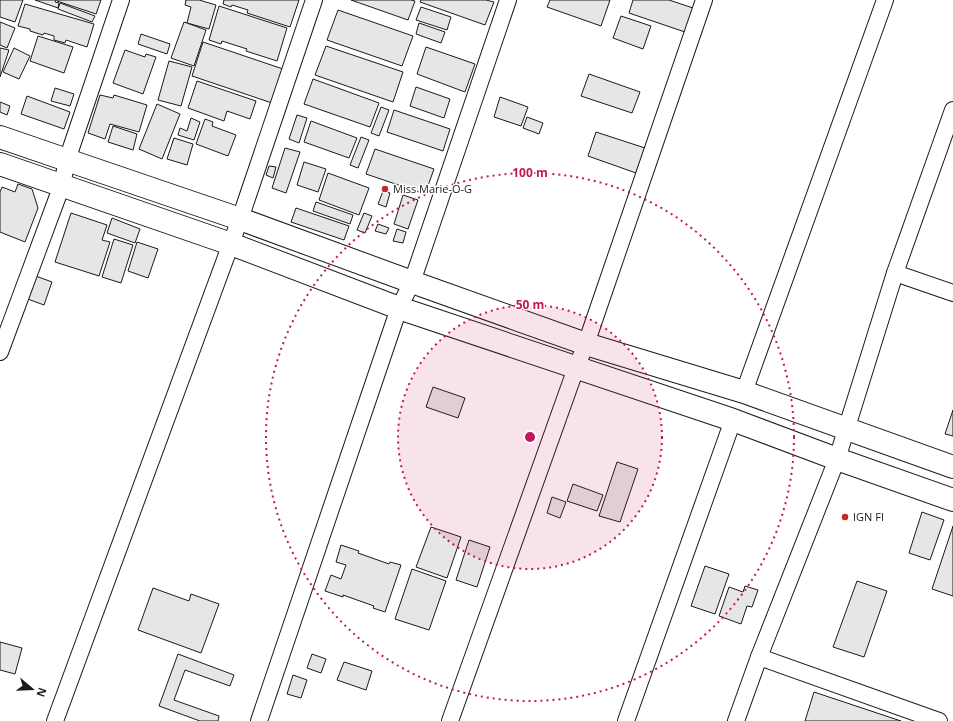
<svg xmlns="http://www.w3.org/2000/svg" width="953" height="721" viewBox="0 0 953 721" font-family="'Open Sans',sans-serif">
<rect width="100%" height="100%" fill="#fff"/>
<!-- building -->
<g fill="#e6e6e6" stroke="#1a1a1a">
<polygon points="0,0 23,0 15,22 0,17"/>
<polygon points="35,0 56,0 55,2 59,3 58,8"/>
<polygon points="57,0 101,0 96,14 57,1"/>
<polygon points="186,0 199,0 216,5 209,29 187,23 191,7 185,5"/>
<polygon points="224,0 299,0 290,27 247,13 248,10 232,5 231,7 223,4"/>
<polygon points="351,0 411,0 415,1 408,20"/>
<polygon points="421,0 486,0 494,2 485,25 420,2"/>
<polygon points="550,0 610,0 601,26 547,7"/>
<polygon points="633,0 669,0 693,8 685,32 629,13"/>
<polygon points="60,3 95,16 92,22 58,9"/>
<polygon points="25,4 94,24 87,47 66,40 65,43 54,40 54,36 44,33 43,35 30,31 30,29 18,26"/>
<polygon points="219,6 287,28 277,61 246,51 247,49 222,41 221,44 209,40"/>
<polygon points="421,7 451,17 447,30 416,20"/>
<polygon points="338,10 413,36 402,66 327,40"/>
<polygon points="621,16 651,26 643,49 613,38"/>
<polygon points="0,22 15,28 7,48 0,45"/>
<polygon points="184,22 206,30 194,66 171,58"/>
<polygon points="419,23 445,32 441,43 416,34"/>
<polygon points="141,34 170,44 167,54 138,44"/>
<polygon points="38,36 73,47 64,73 30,61"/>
<polygon points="203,42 283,69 272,103 192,76"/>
<polygon points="326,46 403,72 393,102 315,75"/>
<polygon points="426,47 475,64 465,92 417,74"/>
<polygon points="0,48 9,50 0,77"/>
<polygon points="14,48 30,56 19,79 3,72"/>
<polygon points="125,50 145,57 146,54 156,57 143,94 113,83"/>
<polygon points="169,61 192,67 181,106 158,100"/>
<polygon points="589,74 640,92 632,113 581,96"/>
<polygon points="313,79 379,103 370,127 304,104"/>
<polygon points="197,81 256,101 250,119 227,111 224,121 188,108"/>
<polygon points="416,87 450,99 444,118 410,106"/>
<polygon points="55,88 74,94 70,106 51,101"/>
<polygon points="100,95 113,98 114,95 147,105 139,132 110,124 105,139 88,133"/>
<polygon points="27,96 70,112 64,129 21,114"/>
<polygon points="500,97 528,107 521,126 494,117"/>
<polygon points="0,102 10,106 7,115 0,112"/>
<polygon points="157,104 180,114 162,159 139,149"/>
<polygon points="381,107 389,110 379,136 371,133"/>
<polygon points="394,110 450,129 443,151 387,132"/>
<polygon points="297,115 307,118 299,143 289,139"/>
<polygon points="527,117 543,123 539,134 523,128"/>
<polygon points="191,118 200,122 194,140 178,135 180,128 187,131"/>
<polygon points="205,119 213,122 212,126 236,135 228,156 196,144"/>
<polygon points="311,121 357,138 349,158 304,142"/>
<polygon points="113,126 137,134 133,150 108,142"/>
<polygon points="596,132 645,148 636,173 588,156"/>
<polygon points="361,137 369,140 358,168 350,165"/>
<polygon points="174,138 193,144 187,165 167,159"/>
<polygon points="285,148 300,152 286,193 272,188"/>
<polygon points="375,149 434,169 425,194 366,174"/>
<polygon points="304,162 326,169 318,192 297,185"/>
<polygon points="269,166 276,167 273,178 266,175"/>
<polygon points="328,173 369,188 359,215 319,200"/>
<polygon points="18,184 32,189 38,208 25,242 0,232 0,192 2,187 15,192"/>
<polygon points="383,191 390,193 386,207 378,204"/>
<polygon points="403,195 418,200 408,229 394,224"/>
<polygon points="316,202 353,215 350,224 313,211"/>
<polygon points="296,208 349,226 344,240 291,222"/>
<polygon points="71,213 107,225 102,240 110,242 99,276 55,262"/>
<polygon points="364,213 372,216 365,233 357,230"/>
<polygon points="112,218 140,229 135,243 107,233"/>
<polygon points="378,224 389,228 386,234 375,231"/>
<polygon points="397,229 406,232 403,243 393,241"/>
<polygon points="114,239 133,245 121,283 102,277"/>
<polygon points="137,242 158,249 148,278 128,271"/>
<polygon points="33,275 52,282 44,305 25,298"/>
<polygon points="433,387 465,398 458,418 426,407"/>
<polygon points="953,410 953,436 945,434"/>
<polygon points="617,462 638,469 620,522 599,516"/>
<polygon points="573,484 603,495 597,511 567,501"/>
<polygon points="552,497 566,502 560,518 547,513"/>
<polygon points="922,512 944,520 930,560 909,553"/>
<polygon points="953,526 953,596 932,589"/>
<polygon points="431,527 461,537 447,578 416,567"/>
<polygon points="469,540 490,547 477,587 456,580"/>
<polygon points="341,545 359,551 358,553 389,564 390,562 401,565 385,612 373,608 374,606 343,595 343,597 325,591 331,575 341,579 346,565 336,562"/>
<polygon points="705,566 729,574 715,614 691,606"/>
<polygon points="412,569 446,581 429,630 395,619"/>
<polygon points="857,581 887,591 864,657 833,647"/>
<polygon points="745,586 758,590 752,607 747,606 741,624 719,616 729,587 743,592"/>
<polygon points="153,588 189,601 191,594 219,604 201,653 138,630"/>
<polygon points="0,642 22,648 15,674 0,670"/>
<polygon points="178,654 234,675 230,686 185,670 174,700 219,716 218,721 200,721 159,706"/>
<polygon points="312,654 326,659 321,673 307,668"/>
<polygon points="344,662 372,671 366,690 337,680"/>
<polygon points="293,675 307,680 301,698 287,694"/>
<polygon points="814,692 901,721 805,721"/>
</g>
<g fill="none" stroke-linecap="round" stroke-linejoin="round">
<!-- minor casing -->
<g stroke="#1a1a1a" stroke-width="18">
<g id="minor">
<polyline points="895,273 953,293"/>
<polyline points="0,352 62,185 67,160 121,0"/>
<polyline points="744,392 885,0"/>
<polyline points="759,657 939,721"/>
<polyline points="55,721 240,219 314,0"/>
<polyline points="259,721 399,308 412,282 508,0"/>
<polyline points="450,721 576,368 586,344 704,0"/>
<polyline points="626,721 733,420"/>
<polyline points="736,721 759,657 837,459 895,273 953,110"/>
</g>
</g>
<!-- secondary casing -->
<g stroke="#1a1a1a" stroke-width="24">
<g id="secondary">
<polyline points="0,137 67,160 240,219 412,282 586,344 744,392 953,467"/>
<polyline points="0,164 231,244 399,308 733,420 837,459 953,500"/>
</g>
</g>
<!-- minor -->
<use href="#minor" stroke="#fff" stroke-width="16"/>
<!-- secondary -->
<use href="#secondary" stroke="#fff" stroke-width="22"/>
</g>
<!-- distance rings -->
<circle cx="530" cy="437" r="132" fill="#c2185b" fill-opacity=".12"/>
<g fill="none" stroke="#c2185b" stroke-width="2" stroke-dasharray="2 4">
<circle cx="530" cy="437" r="132"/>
<circle cx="530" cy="437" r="264"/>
</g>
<!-- markers -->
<g fill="#c62828" stroke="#fff" stroke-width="1.5">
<circle cx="385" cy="189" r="4"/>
<circle cx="845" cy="517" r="4"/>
</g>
<g text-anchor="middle" stroke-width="3" stroke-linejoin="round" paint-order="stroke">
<!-- poi labels -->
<g font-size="11" fill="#1a1a1a" stroke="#fff" text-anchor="start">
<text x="393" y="193">Miss Marie-O-G</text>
<text x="853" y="521">IGN FI</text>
</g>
</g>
<circle cx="530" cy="437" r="6" fill="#c2185b" stroke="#fff" stroke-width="2"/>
<g font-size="12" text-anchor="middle" font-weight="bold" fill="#c2185b" stroke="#fff" stroke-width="3" stroke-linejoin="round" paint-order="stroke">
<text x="530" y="177">100 m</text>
<text x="530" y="309">50 m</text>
</g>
<!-- north arrow -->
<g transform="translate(32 689) rotate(109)" stroke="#ffffff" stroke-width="3" paint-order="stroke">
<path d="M0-3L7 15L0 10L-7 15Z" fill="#1a1a1a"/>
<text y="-6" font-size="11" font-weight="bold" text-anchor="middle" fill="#1a1a1a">N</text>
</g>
</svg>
